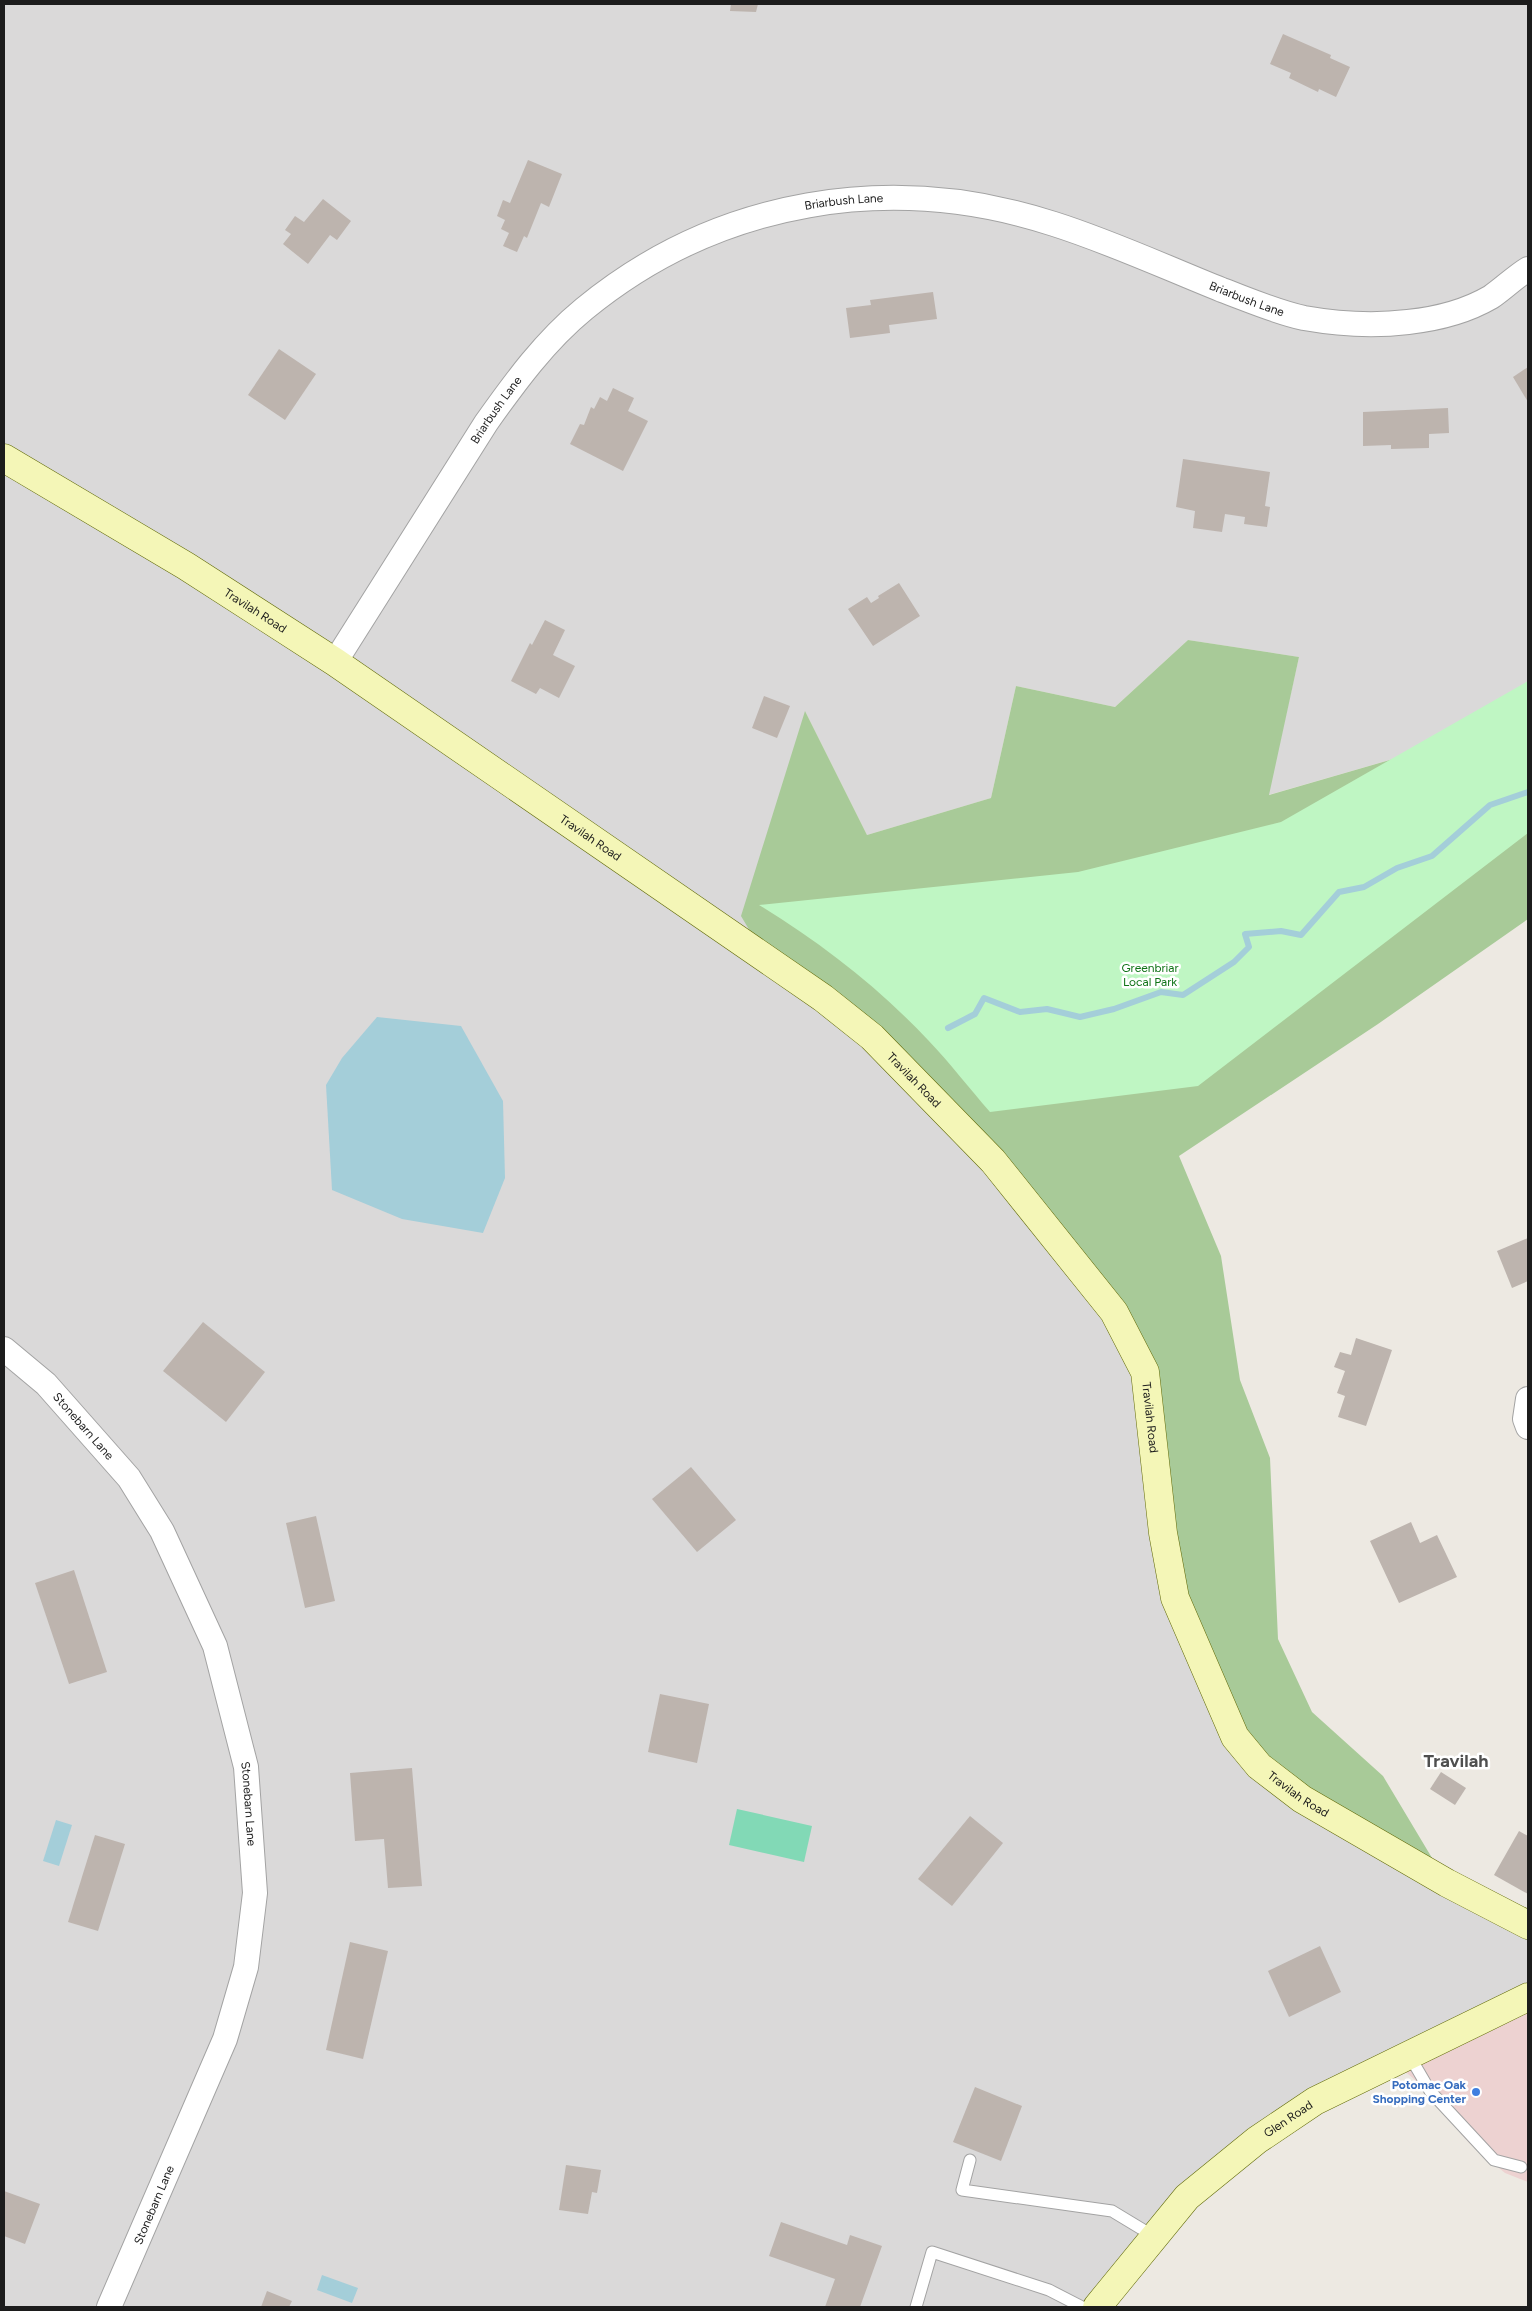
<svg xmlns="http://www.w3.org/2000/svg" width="1532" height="2311" viewBox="0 0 1532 2311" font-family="Figtree,sans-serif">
<rect width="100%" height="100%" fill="#ede9e2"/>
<!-- residential -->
<polygon fill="#dad9d9" points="4,4 1528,4 1528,709 1476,735 1268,795 1299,657 1188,640 1115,707 1016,686 991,798 867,835 805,711 872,1037 1114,1312 1235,1737 1528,1925 1528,1997 1257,2140 1097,2307 4,2307"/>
<!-- commercial -->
<polygon fill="#edd2d1" points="1528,2009 1528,2182 1505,2173 1470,2144 1414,2079 1402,2069"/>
<!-- forest -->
<polygon fill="#a8ca98" points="1188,640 1299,657 1269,795 1476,735 1528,709 1528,919 1378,1024 1179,1156 1221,1256 1240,1380 1270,1458 1278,1639 1312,1712 1383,1776 1447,1883 1259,1766 1175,1598 1145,1372 993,1161 766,958 741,916 805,711 867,835 991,798 1016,686 1115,707"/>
<!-- park -->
<path fill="#bff6c3" d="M1528,681V833L1198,1086L990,1112C969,1088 950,1063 928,1040C878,987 821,943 759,905L1078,872L1281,822Z"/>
<!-- pitch -->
<polygon fill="#82d9b6" points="737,1809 812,1826 804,1862 729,1845"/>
<!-- water -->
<g fill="#a4ced9">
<polygon points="377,1017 461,1026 503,1101 505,1178 483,1233 402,1219 332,1190 326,1085 342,1058"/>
<polygon points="56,1820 72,1825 59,1866 43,1861"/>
<polygon points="322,2275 358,2288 352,2303 317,2290"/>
</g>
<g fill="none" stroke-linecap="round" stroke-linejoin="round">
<!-- stream -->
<polyline stroke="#a4ced9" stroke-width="6" points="948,1028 975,1014 984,998 1020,1012 1047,1009 1080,1017 1114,1009 1161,992 1183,995 1234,962 1249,947 1245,934 1281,931 1301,935 1339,892 1364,887 1397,868 1432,856 1490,805 1528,792"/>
</g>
<!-- building -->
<g fill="#bdb4ae">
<polygon points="731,4 758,4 756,12 730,11"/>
<polygon points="1283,34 1331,55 1330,58 1350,67 1336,97 1319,89 1318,92 1289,78 1291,73 1270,64"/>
<polygon points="528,160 562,174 549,207 541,203 527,238 524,236 517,252 503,246 509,233 501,229 505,220 497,216 503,200 510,203"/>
<polygon points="323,199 351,221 337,240 330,235 308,264 283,244 291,234 285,230 295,216 304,222"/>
<polygon points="933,292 937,319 889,325 890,333 850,338 846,308 871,305 870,300"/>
<polygon points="279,349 316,374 285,420 248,395"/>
<polygon points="1528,367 1528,402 1513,377"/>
<polygon points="613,388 634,398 628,411 648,421 623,471 570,444 580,424 584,425 591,407 594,409 600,397 607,401"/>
<polygon points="1448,408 1449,433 1429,434 1429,448 1391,449 1391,445 1363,446 1363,412"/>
<polygon points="1183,459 1270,472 1265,506 1270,507 1267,527 1244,524 1245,517 1225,514 1222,532 1193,528 1195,511 1176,507"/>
<polygon points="899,583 920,616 873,646 848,609 867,597 871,603 879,598 878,596"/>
<polygon points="545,620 565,630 553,655 575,666 559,698 540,688 536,694 511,681 530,643 532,645"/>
<polygon points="764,696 790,706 777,738 752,728"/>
<polygon points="1528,1238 1528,1281 1512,1288 1497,1251"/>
<polygon points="203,1322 265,1372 226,1422 163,1371"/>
<polygon points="1356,1338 1392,1350 1366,1426 1338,1417 1345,1396 1337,1393 1345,1371 1334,1367 1340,1352 1351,1355"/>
<polygon points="691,1467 736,1520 697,1552 652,1499"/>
<polygon points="316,1516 335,1601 305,1608 286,1523"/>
<polygon points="1411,1522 1420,1543 1437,1535 1457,1577 1399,1603 1370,1541"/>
<polygon points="74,1570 107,1672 69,1684 35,1583"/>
<polygon points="660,1694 709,1704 697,1763 648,1752"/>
<polygon points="412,1768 422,1886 388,1888 384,1839 355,1841 350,1773"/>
<polygon points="1441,1772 1466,1788 1455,1805 1430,1789"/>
<polygon points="970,1816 1003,1843 952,1906 918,1879"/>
<polygon points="1519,1831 1528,1836 1528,1894 1494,1875"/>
<polygon points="95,1835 125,1844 98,1931 68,1922"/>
<polygon points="350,1942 388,1951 363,2059 326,2050"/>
<polygon points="1320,1946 1341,1992 1289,2017 1268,1971"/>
<polygon points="975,2087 1022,2106 1001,2161 953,2142"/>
<polygon points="566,2165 601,2170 597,2193 592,2192 588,2214 559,2210"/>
<polygon points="4,2191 40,2204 25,2244 4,2236"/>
<polygon points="781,2222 847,2245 850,2235 882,2246 860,2307 825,2307 835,2279 769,2256"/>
<polygon points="267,2291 292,2301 289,2307 261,2307"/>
</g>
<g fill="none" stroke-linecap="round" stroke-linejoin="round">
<!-- lane casing -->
<g stroke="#a3a3a3" stroke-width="13">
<g id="lane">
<polyline points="1409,2055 1430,2091 1494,2160 1521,2167"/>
<polyline points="970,2160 962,2190 1112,2211 1155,2237"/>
<polyline points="916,2307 932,2252 1049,2290 1082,2307"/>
</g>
</g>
<!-- street casing -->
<g stroke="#a3a3a3" stroke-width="26">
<g id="street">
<path id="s1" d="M335,662L486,423C515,382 545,341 584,309C718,199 891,171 1054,224C1111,242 1167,268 1222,290C1249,300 1276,312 1304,318C1338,324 1374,326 1408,322C1436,319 1467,311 1491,297C1504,288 1515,277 1528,269"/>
<path id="s2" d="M4,1349L46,1384L129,1478L162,1531L215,1646L246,1767L255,1893L246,1967L225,2039L109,2307"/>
<polyline points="1528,1399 1525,1419 1528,1427"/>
</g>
</g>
<!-- secondary casing -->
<g stroke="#626b0a" stroke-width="29">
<g id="secondary">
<path id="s3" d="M4,458L186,566L335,662L823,998L872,1037L993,1161L1114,1312L1145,1372L1163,1533L1175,1598L1235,1737L1259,1766L1302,1799L1447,1883L1528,1925"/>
<path id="s4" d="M1097,2307L1187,2197L1257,2140L1315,2101L1528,1997"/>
</g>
</g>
<!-- lane -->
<use href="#lane" stroke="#fff" stroke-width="11"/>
<!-- street -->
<use href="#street" stroke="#fff" stroke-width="24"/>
<!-- secondary -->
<use href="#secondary" stroke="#f4f6b7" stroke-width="28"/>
</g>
<!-- markers -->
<circle fill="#3f7fe0" stroke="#fff" stroke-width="2" cx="1476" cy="2092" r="5"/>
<g text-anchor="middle" stroke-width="5" stroke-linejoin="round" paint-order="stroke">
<!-- street labels -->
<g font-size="12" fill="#1c1c1c" stroke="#fff">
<text dy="4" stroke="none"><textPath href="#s1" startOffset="719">Briarbush Lane</textPath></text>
<text dy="4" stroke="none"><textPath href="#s1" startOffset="1139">Briarbush Lane</textPath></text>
<text dy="4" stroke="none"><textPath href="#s1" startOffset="299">Briarbush Lane</textPath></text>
<text dy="4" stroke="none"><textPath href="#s3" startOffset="294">Travilah Road</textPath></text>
<text dy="4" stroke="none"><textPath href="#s3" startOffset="699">Travilah Road</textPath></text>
<text dy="4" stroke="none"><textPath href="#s3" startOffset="1104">Travilah Road</textPath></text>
<text dy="4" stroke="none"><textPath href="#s3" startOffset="1524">Travilah Road</textPath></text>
<text dy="4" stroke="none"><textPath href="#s2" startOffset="111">Stonebarn Lane</textPath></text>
<text dy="4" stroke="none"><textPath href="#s3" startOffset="1944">Travilah Road</textPath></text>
<text dy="4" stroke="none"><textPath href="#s2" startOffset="531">Stonebarn Lane</textPath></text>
<text dy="4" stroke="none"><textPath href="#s4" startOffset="270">Glen Road</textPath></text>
<text transform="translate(154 2205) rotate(-67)" y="4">Stonebarn Lane</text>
</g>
<!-- park labels -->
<g font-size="12" fill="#107317" stroke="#fff">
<text x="1150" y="972">Greenbriar<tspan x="1150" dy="14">Local Park</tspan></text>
</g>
<!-- shop labels -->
<g font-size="12" font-weight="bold" fill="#366cbe" stroke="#fff" text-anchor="end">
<text x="1466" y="2089">Potomac Oak<tspan x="1466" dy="14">Shopping Center</tspan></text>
</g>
<!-- district labels -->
<g font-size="18" font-weight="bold" fill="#4f4f4f" stroke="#fff">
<text x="1456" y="1767">Travilah</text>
</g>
</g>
<!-- border -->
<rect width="1532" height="2311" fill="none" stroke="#1c1c1c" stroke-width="10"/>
</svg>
